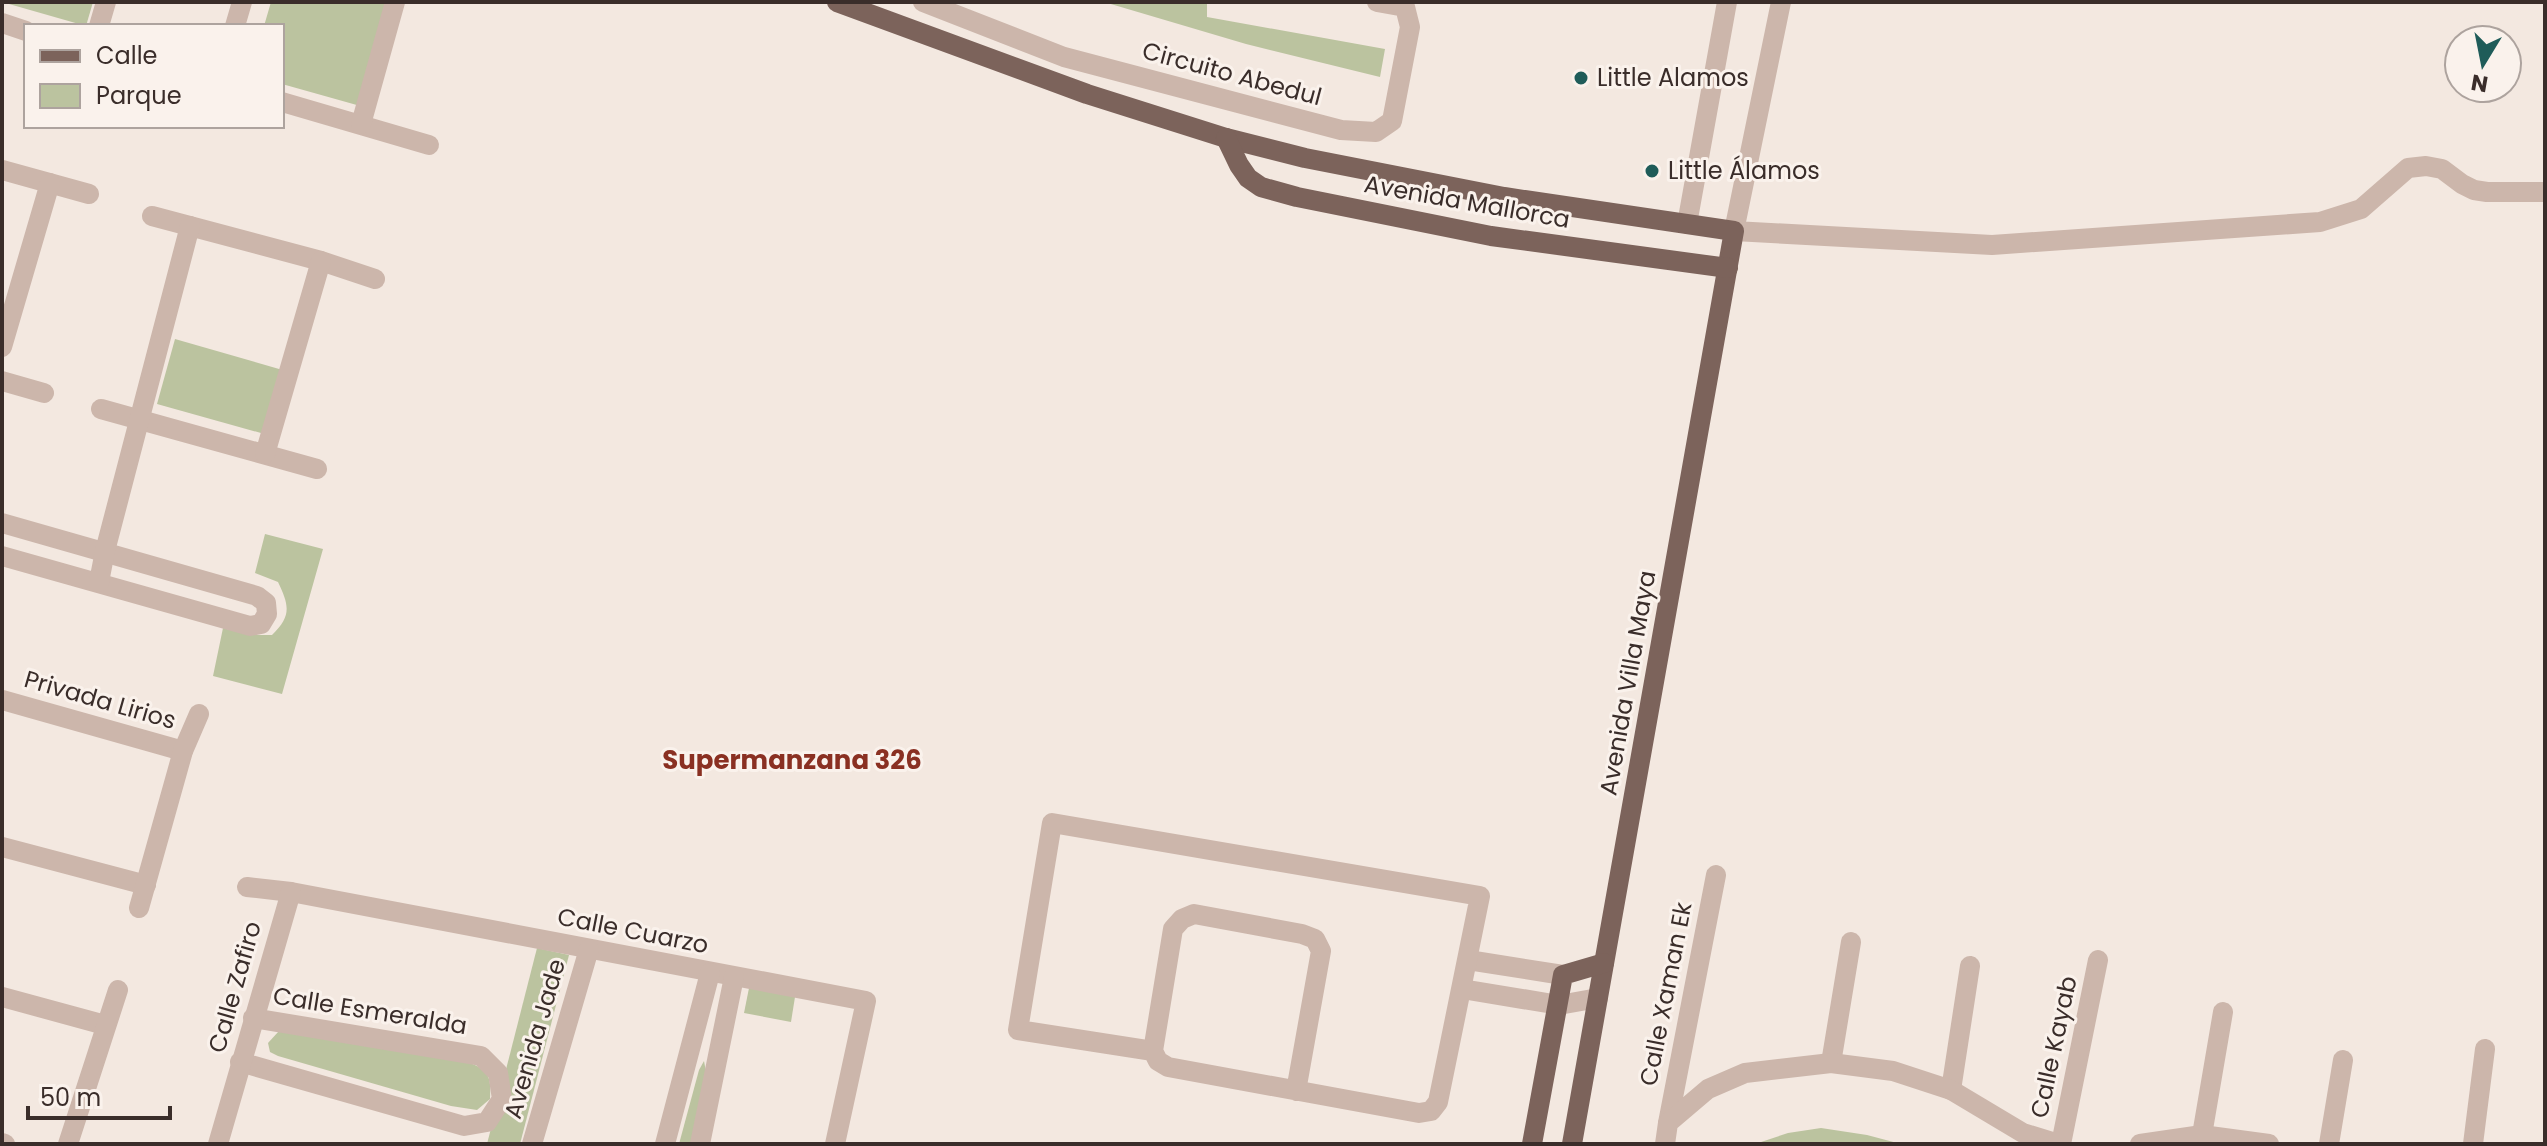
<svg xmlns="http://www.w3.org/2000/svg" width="2547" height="1146" viewBox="0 0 2547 1146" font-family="Poppins,sans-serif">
<rect width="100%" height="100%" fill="#f3e8e0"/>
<!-- green -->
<g fill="#bbc39f">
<polygon points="2,2 93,2 86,26"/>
<polygon points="271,2 401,2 371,109 282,84 282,26 264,26"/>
<polygon points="1104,2 1207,2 1207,17 1385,49 1380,77 1246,44"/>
<polygon points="175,339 286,371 268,435 157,404"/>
<path d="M265,534L323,549L282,694L213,676L223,628L250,635H272C292,616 289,605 278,582L255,573Z"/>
<polygon points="537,948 569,955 520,1144 487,1144"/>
<polygon points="749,988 795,997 791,1022 744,1013"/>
<path d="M279,1031L468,1062C490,1071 491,1077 490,1099L477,1110L451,1106L278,1056L270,1052L268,1043Z"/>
<polygon points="704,1061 706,1072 691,1144 679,1144 699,1070"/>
<polygon points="1821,1128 1867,1135 1901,1144 1755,1144 1788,1133"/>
</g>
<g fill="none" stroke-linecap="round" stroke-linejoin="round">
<!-- minor -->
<g stroke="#ccb6ab" stroke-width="20">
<polyline points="923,2 1064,57 1341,130 1376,132 1392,121 1410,27 1405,7 1377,2"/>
<polyline points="1781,2 1734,231 1992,245 2320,222 2361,209 2408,168 2426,166 2442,169 2462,184 2474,190 2487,192 2545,192"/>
<polyline points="2,23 26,31"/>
<polyline points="99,26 106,2"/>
<polyline points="235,26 242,2"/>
<polyline points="282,102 429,145"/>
<polyline points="361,124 395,2"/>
<polyline points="2,170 89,194"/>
<polyline points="152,216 321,261 375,279"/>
<polyline points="1687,224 1727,2"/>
<polyline points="2,347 50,183"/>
<polyline points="2,381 44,393"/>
<polyline points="101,409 317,469"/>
<polyline points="265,454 321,261"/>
<polyline points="2,523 257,596 266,603 267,614 261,624 250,626 2,556"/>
<polyline points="99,582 105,551 190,226"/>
<polyline points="2,700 183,751"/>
<polyline points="2,847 146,885"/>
<polyline points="247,887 291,892 866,1001 835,1144"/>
<polyline points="139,908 183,751 199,714"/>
<polyline points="1468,960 1563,975"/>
<polyline points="1462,989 1559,1005 1598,998"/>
<polyline points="2,997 105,1025"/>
<polyline points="1153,1051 1018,1030 1052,823 1480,896 1438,1102 1431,1111 1419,1113 1168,1067 1158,1061 1153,1051 1173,929 1182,919 1194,914 1302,934 1315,939 1321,951 1296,1091"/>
<polyline points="240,1062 464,1126 487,1122 502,1099 498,1073 481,1056 253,1018"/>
<polyline points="1831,1063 1851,942"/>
<polyline points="1951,1090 1970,966"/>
<polyline points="1668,1123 1716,875"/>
<polyline points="2202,1135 2223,1012"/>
<polyline points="2,1143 5,1144"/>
<polyline points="68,1144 118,990"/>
<polyline points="218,1144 291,892"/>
<polyline points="532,1144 589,949"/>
<polyline points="665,1144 710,973"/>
<polyline points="700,1144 734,977"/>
<polyline points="1665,1144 1668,1123 1708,1089 1745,1073 1831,1063 1893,1071 1951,1090 2023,1133 2059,1144"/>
<polyline points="2061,1144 2098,960"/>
<polyline points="2140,1144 2202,1135 2269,1144"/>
<polyline points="2329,1144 2343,1060"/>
<polyline points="2473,1144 2485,1049"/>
</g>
<!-- major -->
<g stroke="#7c635b" stroke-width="20">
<polyline points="837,2 1087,94 1226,138 1305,158 1504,197 1734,231 1572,1144"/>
<polyline points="1226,138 1239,165 1248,178 1261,187 1297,197 1491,236 1728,268"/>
<polyline points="1532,1144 1563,975 1604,963"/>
</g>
</g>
<!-- markers -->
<g fill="#1f5c59" stroke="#faf2ec" stroke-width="3">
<circle cx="1581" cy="78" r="8"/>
<circle cx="1652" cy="171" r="8"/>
</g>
<g text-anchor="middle" stroke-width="6" stroke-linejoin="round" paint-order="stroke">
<!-- street labels -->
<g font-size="24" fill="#3a2d2a" stroke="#faf2ec">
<text transform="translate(1232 74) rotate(15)" y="8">Circuito Abedul</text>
<text transform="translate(1467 202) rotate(10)" y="8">Avenida Mallorca</text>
<text transform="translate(1628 683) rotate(-80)" y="8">Avenida Villa Maya</text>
<text transform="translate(100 700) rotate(16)" y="8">Privada Lirios</text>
<text transform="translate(633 931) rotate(11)" y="8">Calle Cuarzo</text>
<text transform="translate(235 987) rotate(-74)" y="8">Calle Zafiro</text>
<text transform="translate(1666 994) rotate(-79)" y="8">Calle Xaman Ek</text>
<text transform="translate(370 1011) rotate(9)" y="8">Calle Esmeralda</text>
<text transform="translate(535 1039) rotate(-74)" y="8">Avenida Jade</text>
<text transform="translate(2054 1047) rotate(-78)" y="8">Calle Kayab</text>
</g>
<!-- poi labels -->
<g font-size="24" fill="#3a2d2a" stroke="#faf2ec" text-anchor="start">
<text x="1597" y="86">Little Alamos</text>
<text x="1668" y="179">Little Álamos</text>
</g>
<!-- neighbourhood labels -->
<g font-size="26" font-weight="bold" fill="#8a3022" stroke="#faf2ec">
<text x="792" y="769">Supermanzana 326</text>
</g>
</g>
<!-- border -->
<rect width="2547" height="1146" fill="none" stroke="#3a2d2a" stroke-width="8"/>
<!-- legend -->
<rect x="24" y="24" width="260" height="104" fill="#faf2ec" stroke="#ada39e" stroke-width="2"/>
<rect x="40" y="50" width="40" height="12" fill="#7c635b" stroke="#ada39e" stroke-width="2"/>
<text x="96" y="64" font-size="24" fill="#3a2d2a">Calle</text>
<rect x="40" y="84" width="40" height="24" fill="#bbc39f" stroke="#ada39e" stroke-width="2"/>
<text x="96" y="104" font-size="24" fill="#3a2d2a">Parque</text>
<!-- north arrow -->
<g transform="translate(2483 64) rotate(190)"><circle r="38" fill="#faf2ec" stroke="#ada39e" stroke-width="2"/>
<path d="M0-6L14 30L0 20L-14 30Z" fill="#1f5c59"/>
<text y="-12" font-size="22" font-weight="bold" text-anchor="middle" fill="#3a2d2a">N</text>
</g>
<!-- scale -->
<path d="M28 1106v12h142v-12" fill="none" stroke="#3a2d2a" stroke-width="4"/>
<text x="40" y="1106" font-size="24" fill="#3a2d2a" stroke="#faf2ec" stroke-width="6" paint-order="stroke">50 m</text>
</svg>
